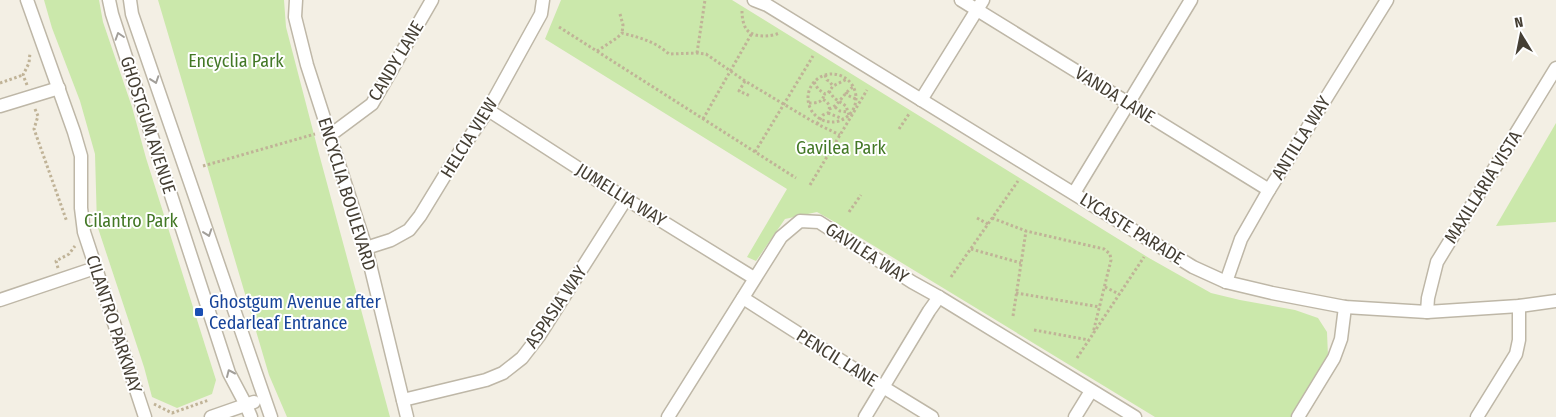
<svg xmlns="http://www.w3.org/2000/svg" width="1556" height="417" viewBox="0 0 1556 417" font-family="'Fira Sans Condensed',sans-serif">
<rect width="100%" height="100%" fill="#f3efe4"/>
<!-- green -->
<g fill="#cbe8ab">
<polygon points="44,0 99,0 103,22 132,107 146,158 216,380 212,394 177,408 152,397 144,367 97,225 95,154 80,101 52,28"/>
<polygon points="158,0 284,0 286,27 318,150 390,417 287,417 269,375"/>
<polygon points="561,0 732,0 1149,258 1211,293 1240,300 1295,310 1318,318 1327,332 1328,356 1291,417 1155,417 833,221 817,212 785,219 756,261 747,257 787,189 545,39"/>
<polygon points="1556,123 1556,222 1496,226"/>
</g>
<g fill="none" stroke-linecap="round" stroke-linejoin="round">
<!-- street casing -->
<g stroke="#beb7a7" stroke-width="15">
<g id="street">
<polyline points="27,0 74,132 81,156 81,208 84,232 145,417"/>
<polyline points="109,0 112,14 229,373 246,405 251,417"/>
<polyline points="130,0 132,14 271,417"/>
<polyline points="296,0 295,17 307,65 366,248 407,417"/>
<polyline points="754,0 767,5 1193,267 1226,282 1272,293 1345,307 1427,312 1519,306 1556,301"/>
<polyline points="961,0 1269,190"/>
<polyline points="921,100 983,0"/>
<polyline points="0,106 59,88"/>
<polyline points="488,110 626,199 754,278"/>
<polyline points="329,136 372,104 432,0"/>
<polyline points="1074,193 1191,0"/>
<polyline points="366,248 391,240 409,230 420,216 453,162 488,110 541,14 543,0"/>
<polyline points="1226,282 1241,239 1269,190 1387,0"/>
<polyline points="743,298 870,379 932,417"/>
<polyline points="0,300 95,268"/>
<polyline points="1427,312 1428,298 1437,262 1556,68"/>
<polyline points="403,400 486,380 503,373 522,358 539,336 626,199"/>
<polyline points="211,417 254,402"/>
<polyline points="668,417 781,237 800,221 819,222 912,282 939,297 1135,417"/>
<polyline points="865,417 929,311 939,297"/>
<polyline points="1075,417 1091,391"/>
<polyline points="1298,417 1334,358 1341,339 1345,307"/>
<polyline points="1477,417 1516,354 1519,340 1519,306"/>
</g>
</g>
<!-- path -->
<g stroke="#c0b397" stroke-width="3" stroke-dasharray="2.5 2.5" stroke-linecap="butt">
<path d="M742,11C742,17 743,25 747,30C754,38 771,37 779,33"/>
<polyline points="620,14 623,25 622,33"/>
<polyline points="559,27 796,178"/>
<path d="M597,51L617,38L622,33C641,38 654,41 669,54L697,53L706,54L745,81L817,124L840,135"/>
<polyline points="697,53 705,0"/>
<circle cx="832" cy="98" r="24"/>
<polyline points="825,75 827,80 829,81 833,86"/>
<polyline points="745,81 739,91 750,96"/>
<polyline points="814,82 818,89 825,94 828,93 833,86 847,79"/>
<polyline points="0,83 23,75"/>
<polyline points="27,85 23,75 29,63 30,53"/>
<polyline points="829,91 834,98 846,106 849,115"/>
<polyline points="846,92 847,95 856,99"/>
<path d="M809,103C816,103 823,103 824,94"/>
<polyline points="835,107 840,111 848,112"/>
<polyline points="35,109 38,116 34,129 67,222"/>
<path d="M829,109C839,106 843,93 853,87"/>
<polyline points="828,113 843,119"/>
<polyline points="703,119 752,33"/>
<path d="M817,124L823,115L828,113C831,107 829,102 822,99"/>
<polyline points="899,129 909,114"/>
<polyline points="755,152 813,56"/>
<polyline points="203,166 315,134"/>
<polyline points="810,185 867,90"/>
<polyline points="849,212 861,195"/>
<polyline points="977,218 988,224"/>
<polyline points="992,218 1026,231 1104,249 1110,254 1111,260 1093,333"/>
<polyline points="971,249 1021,263"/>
<polyline points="58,268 56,261 69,254 75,246"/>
<polyline points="951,277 1018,181"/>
<polyline points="1105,287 1119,294"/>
<polyline points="1016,293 1100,307"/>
<polyline points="1013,316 1026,231"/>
<polyline points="1034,330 1089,340"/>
<polyline points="1077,358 1144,257"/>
<polyline points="154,404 172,413 209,400"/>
</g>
<!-- street -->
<use href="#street" stroke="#fff" stroke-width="12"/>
</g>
<!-- one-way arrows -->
<defs><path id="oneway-chevron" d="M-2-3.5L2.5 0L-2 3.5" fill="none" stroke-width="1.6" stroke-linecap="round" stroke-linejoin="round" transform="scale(1.25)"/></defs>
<g stroke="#a29f9a">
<use href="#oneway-chevron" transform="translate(119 36) rotate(-108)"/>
<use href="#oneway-chevron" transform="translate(155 80) rotate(71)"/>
<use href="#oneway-chevron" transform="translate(208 233) rotate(71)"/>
<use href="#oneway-chevron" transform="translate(230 373) rotate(-114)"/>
</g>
<!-- markers -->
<rect fill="#1a4fb4" stroke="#fff" stroke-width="2" x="194" y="307" width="10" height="10" rx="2.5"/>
<g text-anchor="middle" stroke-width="4" stroke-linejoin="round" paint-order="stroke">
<!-- park labels -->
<g font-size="18" fill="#437826" stroke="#fff">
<text x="236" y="67">Encyclia Park</text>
<text x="841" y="154">Gavilea Park</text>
<text x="131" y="227">Cilantro Park</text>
</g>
<!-- street labels -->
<g font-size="18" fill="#453f34" stroke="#fff">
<text transform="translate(396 61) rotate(-59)" y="6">CANDY LANE</text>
<text transform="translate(1115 95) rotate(32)" y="6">VANDA LANE</text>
<text transform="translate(148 125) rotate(72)" y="6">GHOSTGUM AVENUE</text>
<text transform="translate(469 138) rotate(-58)" y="6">HELCIA VIEW</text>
<text transform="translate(1301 138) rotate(-58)" y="6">ANTILLA WAY</text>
<text transform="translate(1483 187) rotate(-58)" y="6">MAXILLARIA VISTA</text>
<text transform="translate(347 194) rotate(73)" y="6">ENCYCLIA BOULEVARD</text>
<text transform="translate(621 195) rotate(32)" y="6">JUMELLIA WAY</text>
<text transform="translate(1132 229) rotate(32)" y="6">LYCASTE PARADE</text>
<text transform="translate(867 253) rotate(33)" y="6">GAVILEA WAY</text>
<text transform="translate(556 307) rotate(-56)" y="6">ASPASIA WAY</text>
<text transform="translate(114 324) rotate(72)" y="6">CILANTRO PARKWAY</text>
<text transform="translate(837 358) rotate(32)" y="6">PENCIL LANE</text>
</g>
<!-- transit labels -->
<g font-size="18" fill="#164399" stroke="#fff" text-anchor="start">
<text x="209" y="308">Ghostgum Avenue after<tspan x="209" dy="21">Cedarleaf Entrance</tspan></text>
</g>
</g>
<!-- north arrow -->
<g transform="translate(1521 35) rotate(350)" stroke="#ffffff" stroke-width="4" paint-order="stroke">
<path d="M0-4L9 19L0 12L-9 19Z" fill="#453f34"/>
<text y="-8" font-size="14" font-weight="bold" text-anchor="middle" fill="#453f34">N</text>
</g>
</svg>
